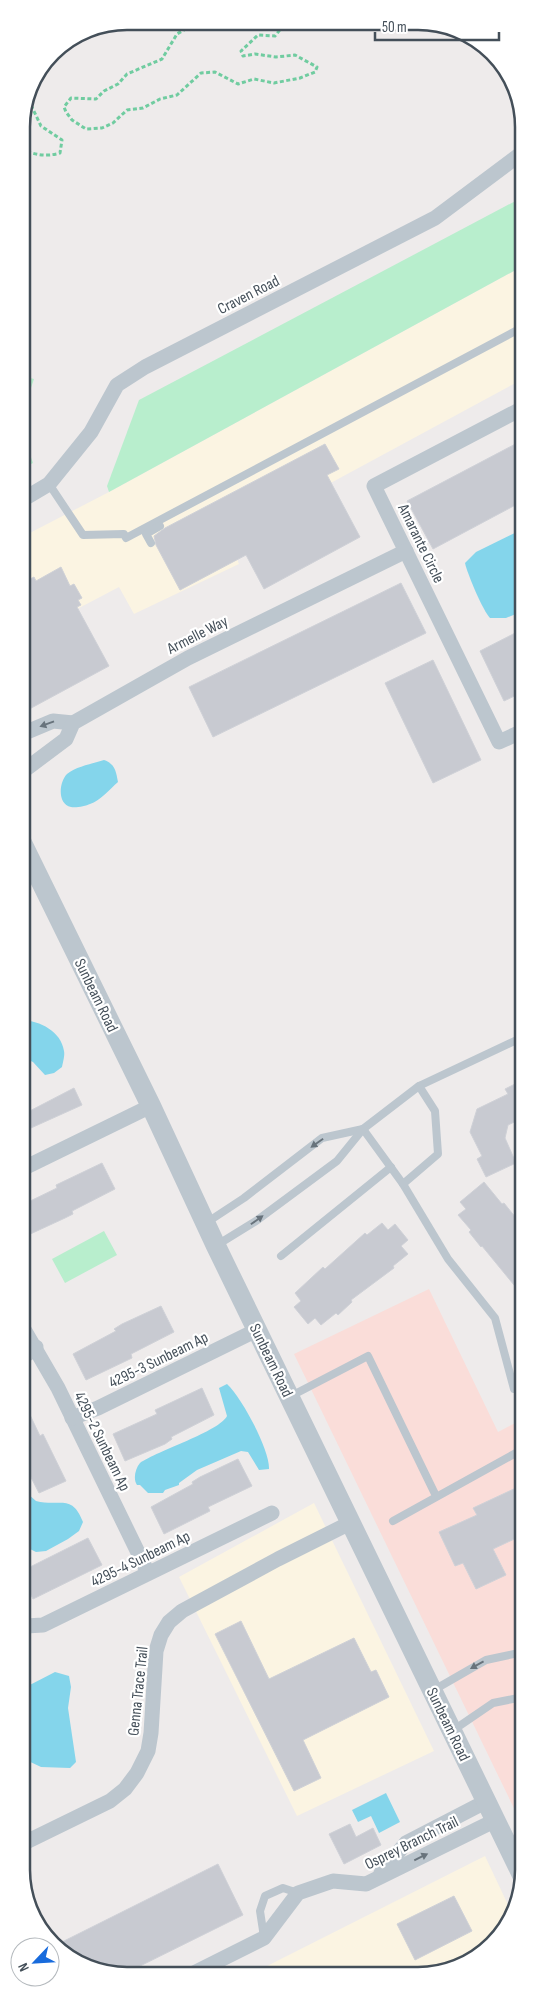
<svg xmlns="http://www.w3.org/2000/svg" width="545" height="1997" viewBox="0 0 545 1997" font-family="'Sofia Sans Condensed',sans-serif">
<rect width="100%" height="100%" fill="#eeebeb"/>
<!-- commercial -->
<g fill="#fbf4e2">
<polygon points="523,266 523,379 229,538 239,564 134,614 119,587 22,638 22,537 109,492"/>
<polygon points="314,1503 434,1751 297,1816 179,1577"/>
<polygon points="485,1856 510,1909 497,1940 471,1962 432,1975 272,1974 267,1966"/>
</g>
<!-- medical -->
<polygon fill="#faddd9" points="429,1289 498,1432 523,1419 524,1829 294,1354"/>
<!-- green -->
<g fill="#b8eecd">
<polygon points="523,197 523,266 109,492 107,486 139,400"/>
<polygon points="22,376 34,379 22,415"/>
<polygon points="22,432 33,463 22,469"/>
<polygon points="104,1231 117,1255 65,1283 52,1259"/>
</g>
<!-- water -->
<g fill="#84d5eb">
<path d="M523,529V611L506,618H490C483,611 467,573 465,563L476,552Z"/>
<path d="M104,760C115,764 116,771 118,782C110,789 100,801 90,804C86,806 76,808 71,807C57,804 59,782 67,774C77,766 92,764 104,760Z"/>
<path d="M22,1020C40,1021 61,1031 64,1051C65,1055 63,1062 62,1067L54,1073L45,1075L33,1062L22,1057Z"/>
<path d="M227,1384C242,1398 270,1450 269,1469L259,1470L248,1452L241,1451L197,1470L179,1483V1485L165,1490L163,1493H148L140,1485H137C133,1479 135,1469 140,1463C157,1451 220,1431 227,1416L219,1388Z"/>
<path d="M22,1483L28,1494L36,1501C60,1507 72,1493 83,1522L79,1531L68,1539L46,1551L36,1552L22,1545Z"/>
<polygon points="55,1672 69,1676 71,1687 68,1708 76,1762 70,1768 41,1767 22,1758 22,1689"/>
<polygon points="386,1793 400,1822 379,1833 371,1816 358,1822 352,1810"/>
</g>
<!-- building -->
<g fill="#c8cad1" stroke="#cfd1d7">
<polygon points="523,440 523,501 433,549 407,501"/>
<polygon points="325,444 339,469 327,475 360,537 264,589 246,555 180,590 156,545 154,536 165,528"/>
<polygon points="61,567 70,586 74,584 82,598 78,600 81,605 77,607 109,666 22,713 22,583 34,577 36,581"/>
<polygon points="401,583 426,633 213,737 189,687"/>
<polygon points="523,629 523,692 504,701 480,651"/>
<polygon points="433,660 481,760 433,783 385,683"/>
<polygon points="523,1080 523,1118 508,1125 505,1138 516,1163 486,1177 477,1159 482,1156 470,1132 477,1109 508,1094 505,1089"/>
<polygon points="74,1088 82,1105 22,1132 22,1115"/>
<polygon points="102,1163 115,1189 72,1211 73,1214 65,1218 26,1236 22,1227 22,1205 57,1188 56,1185"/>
<polygon points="484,1182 502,1204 504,1203 516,1218 514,1220 523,1231 523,1296 482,1246 481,1247 469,1232 471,1230 458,1215 466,1209 460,1202"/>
<polygon points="382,1223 388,1230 395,1224 408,1240 401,1246 408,1254 393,1266 394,1268 351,1300 352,1302 338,1315 336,1313 321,1325 315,1318 308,1324 294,1307 301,1301 295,1293 323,1267 325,1269 365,1233 367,1235"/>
<polygon points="161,1306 174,1332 131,1354 132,1358 86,1380 73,1354 116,1331 114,1329 122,1324"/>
<polygon points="202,1388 214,1415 171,1437 172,1439 165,1444 125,1461 113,1434 157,1414 155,1410"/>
<polygon points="22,1398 40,1436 43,1434 66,1481 39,1493 22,1460"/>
<polygon points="238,1459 252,1486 208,1507 210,1511 164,1534 151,1507 193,1484 192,1482 200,1477"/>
<polygon points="518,1487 523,1498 523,1535 493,1549 506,1575 476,1589 463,1563 455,1566 439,1532 477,1515 473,1508"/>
<polygon points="88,1538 102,1565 33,1599 22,1577 22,1571"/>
<polygon points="241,1621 269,1679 354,1638 371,1672 376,1670 389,1697 303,1740 321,1778 294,1791 215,1634"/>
<polygon points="350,1824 356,1837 373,1828 381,1845 344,1864 329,1834"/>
<polygon points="218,1864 243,1915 132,1970 125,1974 106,1974 54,1946"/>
<polygon points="454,1896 472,1931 415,1960 397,1924"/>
</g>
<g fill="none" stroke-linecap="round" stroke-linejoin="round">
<!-- path -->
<g stroke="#70cca0" stroke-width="3" stroke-dasharray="4 2.5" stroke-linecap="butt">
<polyline points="198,22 177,34 162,59 127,74 118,84 104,91 96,99 71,98 64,107 66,112 72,120 86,129 102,128 113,123 127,110 143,108 160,99 177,95 201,73 215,72 238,84 254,79 274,83 300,78 315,72 317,67 295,55 276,57 255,54 243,56 241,51 258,35 275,36 286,22"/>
<polyline points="67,42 72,45 83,39 82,32"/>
<path d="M21,149C35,155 46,157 60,153L62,140L41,126L31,105L25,107"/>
</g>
<!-- service -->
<g stroke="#bcc6ce" stroke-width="8">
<polyline points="49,484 83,535 124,534 126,538 523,327"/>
<polyline points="151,543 146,534 160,526"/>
<polyline points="363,1129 403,1184 448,1259 495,1318 514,1389 523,1384"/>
<polyline points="403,1184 438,1154 435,1111 419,1086"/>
<polyline points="206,1223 244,1198 322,1138 363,1129"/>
<polyline points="217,1245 256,1221 337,1161 363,1129 419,1086 523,1037"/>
<polyline points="281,1256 391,1167"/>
<polyline points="291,1396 368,1356 436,1496"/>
<polyline points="393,1521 523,1449"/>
<polyline points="432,1691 486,1660 523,1652"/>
<polyline points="452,1731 493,1703 523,1697"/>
<polyline points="264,1937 260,1911 265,1896 283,1888 298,1893"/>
</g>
<!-- minor -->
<g stroke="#bcc6ce" stroke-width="15">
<polyline points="523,408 374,486 499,742 523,731"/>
<polyline points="22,500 49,484 91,432 117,385 145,367 435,218 523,152"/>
<polyline points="22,734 53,721 73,723"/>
<polyline points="22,772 66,739 73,723 149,680 188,658 406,551"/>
<polyline points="22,1169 151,1106"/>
<polyline points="22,1326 58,1388 148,1573"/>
<polyline points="22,1358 36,1347"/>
<polyline points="72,1418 98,1408 257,1330"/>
<polyline points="22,1624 26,1626 43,1625 272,1513"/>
<polyline points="22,1844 110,1801 125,1789 137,1773 148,1751 151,1733 156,1651 161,1635 169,1622 182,1611 278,1559 350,1523"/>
<polyline points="381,1873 406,1843 487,1801"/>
<polyline points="192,1974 264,1938 298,1893 333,1881 366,1884 496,1820"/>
</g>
<!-- tertiary -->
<polyline stroke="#bcc6ce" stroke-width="20" points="22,843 151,1106 216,1246 523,1877"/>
</g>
<!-- one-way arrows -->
<defs><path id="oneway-solid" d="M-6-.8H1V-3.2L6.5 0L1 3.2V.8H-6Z" transform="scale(1.25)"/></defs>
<g fill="#68737c">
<use href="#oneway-solid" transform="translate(47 724) rotate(160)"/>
<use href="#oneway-solid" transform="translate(317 1143) rotate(145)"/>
<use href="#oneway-solid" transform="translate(257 1220) rotate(-35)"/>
<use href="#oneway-solid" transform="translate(477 1665) rotate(151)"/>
<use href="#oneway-solid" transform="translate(421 1857) rotate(-26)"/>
</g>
<g text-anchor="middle" stroke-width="4.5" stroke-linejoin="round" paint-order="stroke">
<!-- street labels -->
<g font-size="16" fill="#444f59" stroke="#fff">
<text transform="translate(248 294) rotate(-27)" y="6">Craven Road</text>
<text transform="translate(422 543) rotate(64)" y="6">Amarante Circle</text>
<text transform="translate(197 634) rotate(-27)" y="6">Armelle Way</text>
<text transform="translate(97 995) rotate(64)" y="6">Sunbeam Road</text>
<text transform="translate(158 1359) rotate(-26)" y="6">4295-3 Sunbeam Ap</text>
<text transform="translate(272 1360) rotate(64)" y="6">Sunbeam Road</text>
<text transform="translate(103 1441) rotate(64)" y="6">4295-2 Sunbeam Ap</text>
<text transform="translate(140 1558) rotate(-26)" y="6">4295-4 Sunbeam Ap</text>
<text transform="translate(137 1691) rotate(-84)" y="6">Genna Trace Trail</text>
<text transform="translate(449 1724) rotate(64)" y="6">Sunbeam Road</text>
<text transform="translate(411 1842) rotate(-26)" y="6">Osprey Branch Trail</text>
</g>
</g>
<!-- crop -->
<path d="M0 0H545V1997H0ZM127 30H418A97 97 0 0 1 515 127V1870A97 97 0 0 1 418 1967H127A97 97 0 0 1 30 1870V127A97 97 0 0 1 127 30Z" fill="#fff" fill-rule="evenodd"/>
<path fill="none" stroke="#444f59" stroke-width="2.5" d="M127 30H418A97 97 0 0 1 515 127V1870A97 97 0 0 1 418 1967H127A97 97 0 0 1 30 1870V127A97 97 0 0 1 127 30Z"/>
<!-- north arrow -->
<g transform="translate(35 1962) rotate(245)"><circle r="24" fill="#ffffff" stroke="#b4b9bd"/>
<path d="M0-4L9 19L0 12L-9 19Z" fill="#186bdc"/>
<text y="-8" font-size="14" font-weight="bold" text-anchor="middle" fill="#444f59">N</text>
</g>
<!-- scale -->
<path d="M375 32v8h124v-8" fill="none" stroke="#444f59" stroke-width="2.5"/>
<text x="382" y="32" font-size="15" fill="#444f59" stroke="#ffffff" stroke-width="4" paint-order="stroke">50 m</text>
</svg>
